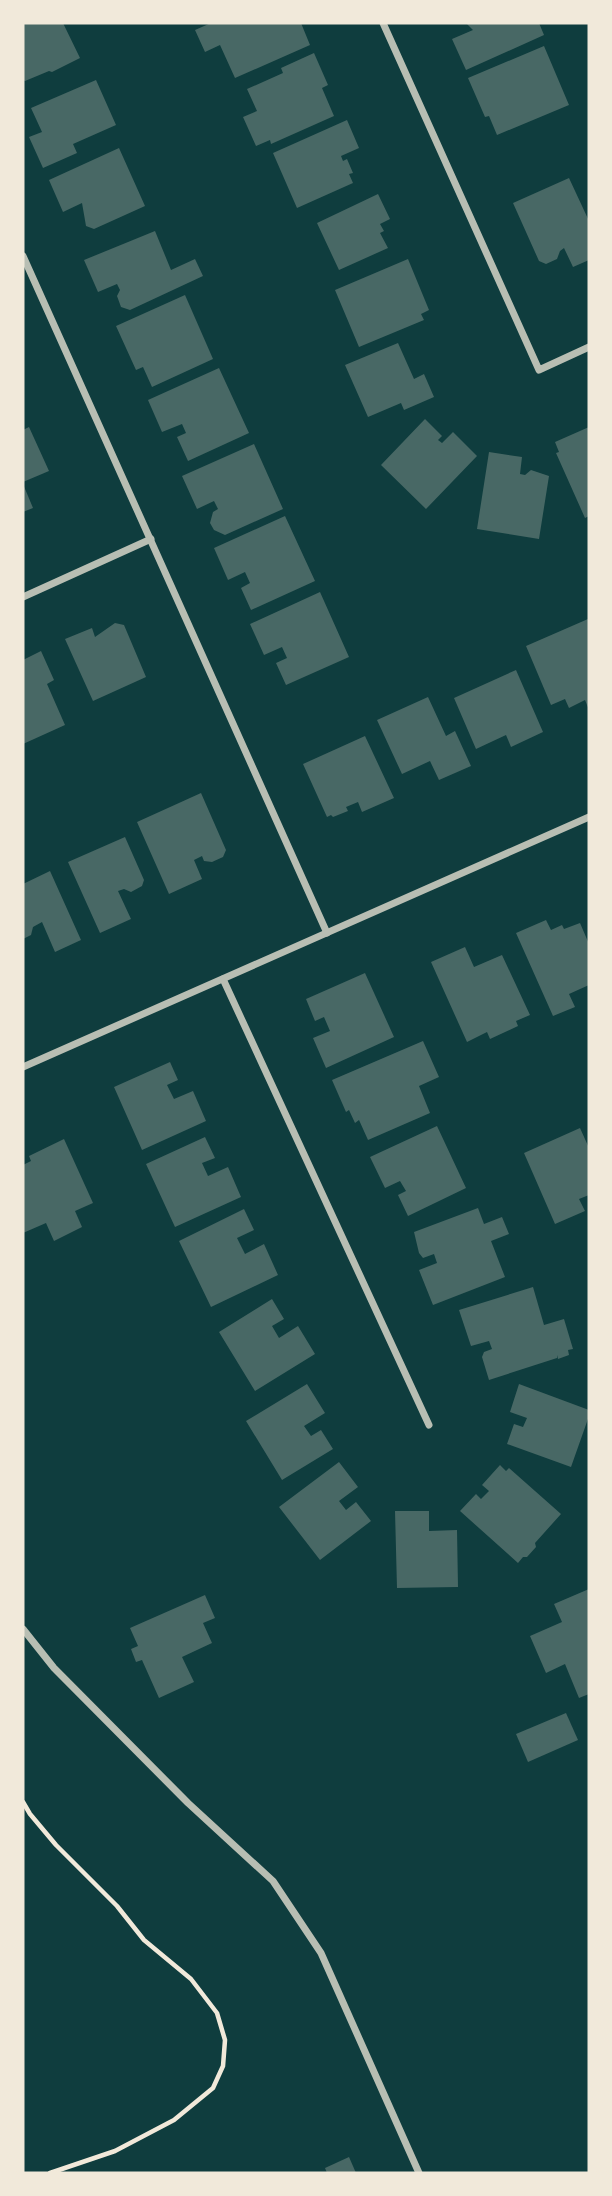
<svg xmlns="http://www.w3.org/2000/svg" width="612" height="2196" viewBox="0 0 612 2196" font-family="'Nunito Sans',sans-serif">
<rect width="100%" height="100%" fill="#0f3d3e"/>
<!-- building -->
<g fill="#486865">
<polygon points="23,23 63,23 80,58 52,72 49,71 25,81 23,80"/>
<polygon points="211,23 301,23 310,45 235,78 220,45 205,52 195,30"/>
<polygon points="466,23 539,23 544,35 466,70 452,39 473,30"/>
<polygon points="544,46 569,105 497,135 489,116 485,117 468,78"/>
<polygon points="314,53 328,85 322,88 334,116 271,144 270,140 256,146 243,117 257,111 247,89 283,73 281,68"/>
<polygon points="96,80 116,125 73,144 77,153 43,168 29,137 42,132 31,108"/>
<polygon points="347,120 359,148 341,156 343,161 347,159 353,173 349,174 353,183 297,208 273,153"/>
<polygon points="119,148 145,206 94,229 86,226 82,203 63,212 49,180"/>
<polygon points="569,178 589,221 589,260 573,267 564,248 560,251 557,259 546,264 539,261 513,203"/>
<polygon points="378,194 390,219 380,224 384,231 380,233 388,248 339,270 317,223"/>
<polygon points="155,231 171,270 195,259 203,276 130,310 121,307 117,296 120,290 117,284 98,292 84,260"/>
<polygon points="408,259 429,310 421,314 424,320 359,347 335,290"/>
<polygon points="185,295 213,359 152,387 143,367 136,370 116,326"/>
<polygon points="398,343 414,379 424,374 434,397 404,410 401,403 368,417 345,365"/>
<polygon points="219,368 249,433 188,461 177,437 186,433 182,424 162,432 148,400"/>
<polygon points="425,419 442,436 438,440 442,443 453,432 477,456 426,509 381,465"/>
<polygon points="29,427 49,471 23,482 23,430"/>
<polygon points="589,427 589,516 585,518 556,453 559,452 555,442"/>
<polygon points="254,444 283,509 225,535 214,530 210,523 213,512 218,509 214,501 197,509 182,476"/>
<polygon points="489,452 522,457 520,474 525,475 531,470 549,476 539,539 477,529"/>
<polygon points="23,484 33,508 23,512"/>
<polygon points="285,516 315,581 251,610 241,588 250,583 245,572 228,580 214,548"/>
<polygon points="320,592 349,657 286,685 276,663 287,658 282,647 264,655 250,624"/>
<polygon points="588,619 589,710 585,700 569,708 565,699 551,705 526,646"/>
<polygon points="115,623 124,625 146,677 93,701 65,639 92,628 95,637"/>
<polygon points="41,651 54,680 47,684 65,725 23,744 23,660"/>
<polygon points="516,670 543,732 511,747 506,735 476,749 454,698"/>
<polygon points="428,697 446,736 455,731 471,766 439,780 430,761 402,774 377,720"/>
<polygon points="365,736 394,798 362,812 358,802 346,807 348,811 333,817 331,815 327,817 303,764"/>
<polygon points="201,793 226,850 223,857 212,862 204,861 202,856 194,860 202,879 169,894 137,822"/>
<polygon points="125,837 144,880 142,886 131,892 124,889 118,891 131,919 100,933 68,862"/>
<polygon points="50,871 81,940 55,952 42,922 33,927 31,935 23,939 23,884"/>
<polygon points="546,920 551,930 562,925 564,929 580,923 589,944 589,985 569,994 575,1007 553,1016 516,933"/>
<polygon points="465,947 474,967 502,955 530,1015 516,1021 518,1026 490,1039 487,1032 467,1042 431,962"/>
<polygon points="365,973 394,1037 326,1068 313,1038 330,1031 324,1017 315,1021 306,999"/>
<polygon points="423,1041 439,1077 419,1086 430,1113 368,1140 359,1120 355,1123 349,1110 346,1112 332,1080"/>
<polygon points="170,1062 178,1080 167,1085 174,1099 193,1091 206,1121 142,1150 114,1087"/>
<polygon points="437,1126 466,1188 408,1216 398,1195 406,1191 400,1181 385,1188 370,1157"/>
<polygon points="580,1128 589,1148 589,1195 579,1199 585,1211 555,1224 524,1153"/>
<polygon points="205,1137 215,1158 202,1163 208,1176 228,1167 241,1197 175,1227 146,1164"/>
<polygon points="64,1139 93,1203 75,1211 82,1227 54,1241 46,1223 23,1233 23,1165 31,1161 29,1156"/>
<polygon points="478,1208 484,1224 502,1217 509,1234 491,1241 505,1277 433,1305 419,1270 437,1263 434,1254 423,1258 419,1253 414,1232"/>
<polygon points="244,1209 254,1230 237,1238 245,1254 264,1244 278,1275 211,1307 179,1241"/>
<polygon points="533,1287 544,1325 564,1319 573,1349 568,1350 569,1355 558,1359 557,1355 557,1358 489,1380 482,1357 484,1352 492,1349 489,1341 471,1346 459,1310"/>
<polygon points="272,1299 284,1319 272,1326 279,1338 298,1326 315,1354 255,1391 219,1332"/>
<polygon points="307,1384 325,1413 304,1426 311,1436 321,1430 333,1449 282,1480 246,1421"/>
<polygon points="519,1384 589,1410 589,1416 571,1467 507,1444 514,1424 523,1427 527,1418 510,1412"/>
<polygon points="339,1462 358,1487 339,1501 346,1510 356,1502 371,1521 320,1560 279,1507"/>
<polygon points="500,1465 506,1471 509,1468 561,1514 535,1543 536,1547 527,1557 523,1557 518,1563 460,1511 476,1494 481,1499 489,1491 482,1485"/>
<polygon points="395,1511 429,1511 429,1531 457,1530 458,1587 397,1588"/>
<polygon points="589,1589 589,1694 579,1698 565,1664 546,1673 530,1636 562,1622 554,1604"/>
<polygon points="205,1595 215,1618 203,1623 212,1643 182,1657 194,1682 159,1698 142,1660 136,1662 131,1649 138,1646 130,1628"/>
<polygon points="566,1713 578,1740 528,1762 516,1734"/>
<polygon points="349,2157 356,2173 327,2173 325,2168"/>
</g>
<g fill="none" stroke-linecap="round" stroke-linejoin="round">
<!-- path -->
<polyline stroke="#f1e9da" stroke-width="4.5" points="23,1802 30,1814 56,1845 117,1906 144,1940 191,1979 217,2013 225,2040 223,2066 213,2088 174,2120 115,2151 50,2173"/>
<!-- minor -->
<g stroke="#b8beb3" stroke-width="7">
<polyline points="383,23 539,370 589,347"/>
<polyline points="23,256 327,933"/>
<polyline points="23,597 151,539"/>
<polyline points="223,979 429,1425"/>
<polyline points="23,1067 589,817"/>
<polyline points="23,1629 54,1668 188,1803 273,1881 321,1953 419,2173"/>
</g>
</g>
<!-- border -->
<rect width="612" height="2196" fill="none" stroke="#f1e9da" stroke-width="49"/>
</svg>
